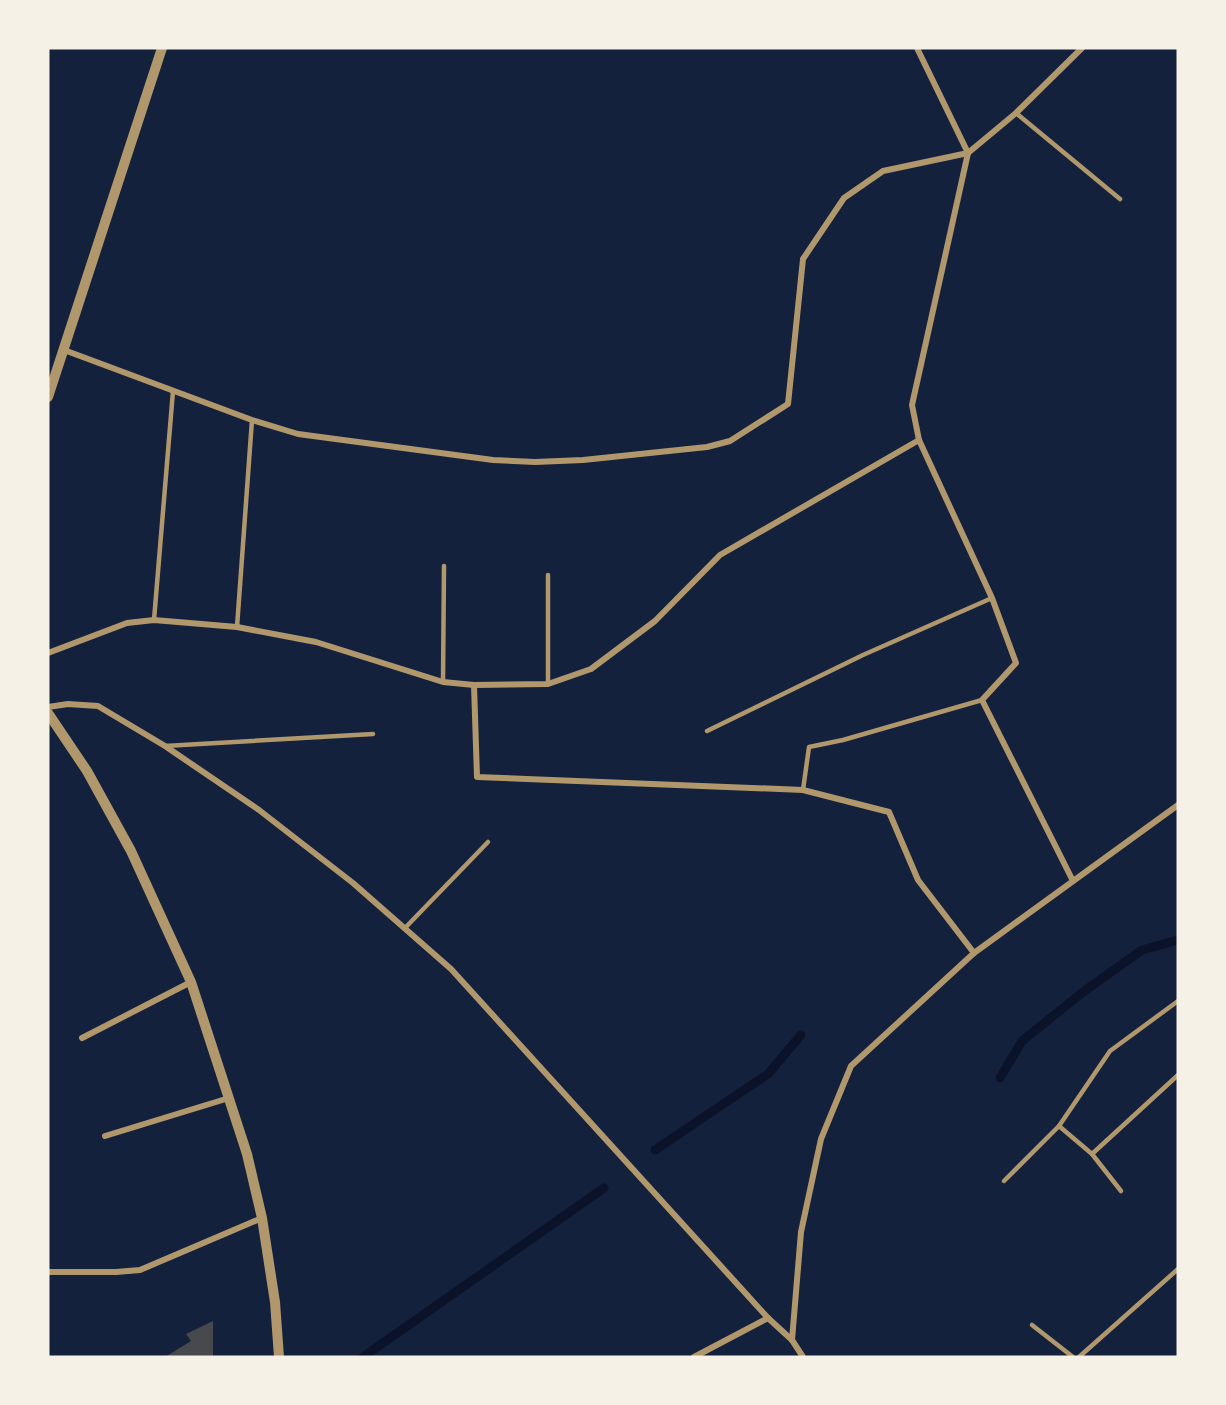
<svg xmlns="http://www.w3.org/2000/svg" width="1226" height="1405" viewBox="0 0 1226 1405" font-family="Inter,sans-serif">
<rect width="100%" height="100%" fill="#14213d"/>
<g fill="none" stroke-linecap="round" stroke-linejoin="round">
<!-- stream -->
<g stroke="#0b132b" stroke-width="9">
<polyline points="1000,1078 1022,1041 1083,992 1142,950 1178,940"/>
<polyline points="655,1150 768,1074 801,1035"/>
<polyline points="363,1357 604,1188"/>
</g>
</g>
<!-- building -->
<polygon fill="#48494c" points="213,1321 213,1357 165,1357 191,1341 186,1334"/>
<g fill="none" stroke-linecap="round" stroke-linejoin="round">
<!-- service -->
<g stroke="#b1986c" stroke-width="4.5">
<polyline points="1016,113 1120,199"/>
<polyline points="154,620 173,391"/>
<polyline points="237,627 252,420"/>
<polyline points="443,682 444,566"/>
<polyline points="548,684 548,575"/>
<polyline points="707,731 863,655 992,598"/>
<polyline points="165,746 373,734"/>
<polyline points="803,790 809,747 843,740 982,700"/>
<polyline points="405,928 488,842"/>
<polyline points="1059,1126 1092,1154 1121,1191"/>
<polyline points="1092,1154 1178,1075"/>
<polyline points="1004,1181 1059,1126 1110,1051 1178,1001"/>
<polyline points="1032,1325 1073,1357"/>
<polyline points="1079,1357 1178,1269"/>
</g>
<!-- minor -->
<g stroke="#b1986c" stroke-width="6">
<polyline points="64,350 252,420 298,434 493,460 535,462 583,460 707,447 730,441 788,404 803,259 844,198 883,171 968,153 917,48"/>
<polyline points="48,653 127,623 154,620 237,627 316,642 443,682 474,685 548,684 591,669 655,621 720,555 919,440"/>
<polyline points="474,685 477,777 803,790 889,812 918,880 974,953"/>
<polyline points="48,707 68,704 98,706 165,746 259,810 353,883 451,969 768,1318 792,1340 803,1357"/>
<polyline points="1073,881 982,700 1016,663 992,598 919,440 912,405 968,153 1016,113 1082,48"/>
<polyline points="82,1038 191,982"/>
<polyline points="105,1136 229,1098"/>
<polyline points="48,1272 116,1272 140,1270 262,1218"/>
<polyline points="792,1340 801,1232 821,1139 851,1066 974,953 1178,805"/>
<polyline points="694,1357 768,1318"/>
</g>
<!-- tertiary -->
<g stroke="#b1986c" stroke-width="10">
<polyline points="48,397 162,48"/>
<polyline points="48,713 87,771 131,851 191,982 247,1154 262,1218 275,1302 279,1357"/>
</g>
</g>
<!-- border -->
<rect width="1226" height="1405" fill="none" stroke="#f6f1e7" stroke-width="99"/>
</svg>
